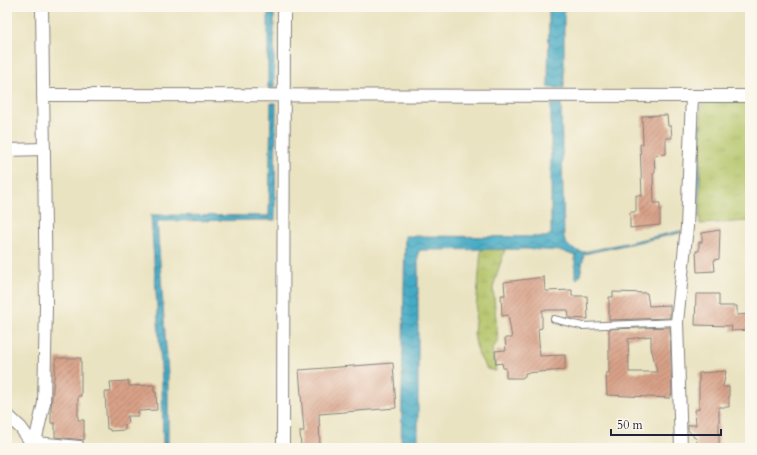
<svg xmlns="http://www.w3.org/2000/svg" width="757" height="455" viewBox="0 0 757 455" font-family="Cardo,serif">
<defs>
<pattern id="wetland-marsh" width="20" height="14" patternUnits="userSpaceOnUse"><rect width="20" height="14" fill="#b2c366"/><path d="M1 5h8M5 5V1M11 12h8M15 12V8" fill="none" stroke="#99a759"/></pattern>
<pattern id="park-tufts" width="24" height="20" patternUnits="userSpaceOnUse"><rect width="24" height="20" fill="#b2c366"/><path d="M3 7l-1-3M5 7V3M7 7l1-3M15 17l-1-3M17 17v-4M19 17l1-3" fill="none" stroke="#99a759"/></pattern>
<pattern id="water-waves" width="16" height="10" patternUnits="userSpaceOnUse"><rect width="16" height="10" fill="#44aac4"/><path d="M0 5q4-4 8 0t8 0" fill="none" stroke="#388aa0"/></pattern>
<pattern id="building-hatch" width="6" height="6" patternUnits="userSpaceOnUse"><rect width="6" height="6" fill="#d8a087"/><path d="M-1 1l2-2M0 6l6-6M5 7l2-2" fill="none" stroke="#af8270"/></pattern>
</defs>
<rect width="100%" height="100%" fill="#fbf7ec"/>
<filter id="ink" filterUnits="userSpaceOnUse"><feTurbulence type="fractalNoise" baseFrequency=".025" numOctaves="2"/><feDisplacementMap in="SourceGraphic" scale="8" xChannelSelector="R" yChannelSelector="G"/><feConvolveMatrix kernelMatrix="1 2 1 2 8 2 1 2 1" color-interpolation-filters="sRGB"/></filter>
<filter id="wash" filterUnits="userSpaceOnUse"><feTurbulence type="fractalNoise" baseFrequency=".012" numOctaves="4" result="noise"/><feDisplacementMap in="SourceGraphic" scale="16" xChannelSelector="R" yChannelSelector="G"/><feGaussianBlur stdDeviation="0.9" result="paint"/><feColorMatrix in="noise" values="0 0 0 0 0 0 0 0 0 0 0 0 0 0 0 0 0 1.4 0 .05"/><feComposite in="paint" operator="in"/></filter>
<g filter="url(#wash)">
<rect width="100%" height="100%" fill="#eae3c1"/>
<!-- wetland -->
<polygon fill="url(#wetland-marsh)" stroke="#6a7250" points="481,249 505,249 493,287 498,340 492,350 496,371 487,369 478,354 474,334"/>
<!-- park -->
<polygon fill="url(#park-tufts)" stroke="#6a7250" points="701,101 750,102 750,221 700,224"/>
<!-- water -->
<g fill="url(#water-waves)" stroke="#336680">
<rect x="268" y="7" width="6" height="81"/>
<polygon points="549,7 564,7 564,88 548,88"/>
<polygon points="271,103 276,103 275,220 157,221 168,375 168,448 163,448 162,382 151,215 269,216"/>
<path d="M561,103L564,239C568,248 574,251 584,252L680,231V233L584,254L580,276L577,279L575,278V256L562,251L526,249L421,250L418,252V448H401L405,236L546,237L551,234V104Z"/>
<polygon points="696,123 700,124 698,217 693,217"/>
</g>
<g id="blocks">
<!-- building -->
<g fill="url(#building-hatch)" fill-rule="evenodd">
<polygon points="667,115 668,126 671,126 672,138 666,138 666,154 654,155 655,173 653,173 654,203 660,203 660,225 630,228 630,212 636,212 636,195 642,196 640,144 643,144 642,116"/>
<polygon points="720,230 719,259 714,260 715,271 697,272 696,251 699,251 699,242 702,242 702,233"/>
<polygon points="544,277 545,291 572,290 572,296 587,296 588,319 569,318 568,310 542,310 542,328 538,329 540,356 565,355 565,370 525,373 525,376 522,378 506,378 506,368 503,368 502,363 496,364 495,351 506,350 505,338 512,338 508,315 502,316 501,295 505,295 504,282"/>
<polygon points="613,292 647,293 649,306 670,305 670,318 609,320 609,297 613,297"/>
<polygon points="696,294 719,294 719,306 737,306 737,315 750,314 750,330 731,331 732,326 695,325"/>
<path d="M670,327L672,395H670V398L607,395L606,373H609V329ZM651,336V347L657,372H629L628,339Z"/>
<polygon points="56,358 81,358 81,396 78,396 78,420 84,420 84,440 55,437 55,423 51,423 51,408"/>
<polygon points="393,363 396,408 319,414 320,448 301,448 300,431 304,431 299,370"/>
<polygon points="726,371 723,387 729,387 729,407 719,407 719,448 696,448 697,440 688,430 688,425 696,425 695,410 699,409 699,373"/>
<polygon points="129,381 129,386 154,385 154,392 156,392 157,410 138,411 138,416 127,416 128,424 125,424 125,430 110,431 110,429 107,429 105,392 111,392 110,382"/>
</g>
</g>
</g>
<g filter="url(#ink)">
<use href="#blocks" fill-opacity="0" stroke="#86827e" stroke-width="1"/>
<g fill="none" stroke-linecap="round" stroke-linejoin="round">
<!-- lane casing -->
<g stroke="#86827e" stroke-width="8">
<g id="lane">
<polyline points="554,319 582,326 677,322"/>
<polyline points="36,440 80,444"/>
</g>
</g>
<!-- street casing -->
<g stroke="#86827e" stroke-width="14">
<g id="street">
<polyline points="43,95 750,96"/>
<polyline points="7,150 44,149"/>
<polyline points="7,415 21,428 35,448"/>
<polyline points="34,446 44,403 46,306 42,7"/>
<polyline points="283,448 284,7"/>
<polyline points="681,448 677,322 687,227 692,96"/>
</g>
</g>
<!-- lane -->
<use href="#lane" stroke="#fff" stroke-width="6"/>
<!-- street -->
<use href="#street" stroke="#fff" stroke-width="12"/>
</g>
</g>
<!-- margin -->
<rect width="757" height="455" fill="none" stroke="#fbf7ec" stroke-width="24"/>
<!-- scale -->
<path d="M611 429v6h110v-6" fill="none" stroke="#22223b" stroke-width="2"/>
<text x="617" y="429" font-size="12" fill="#22223b" stroke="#fbf7ec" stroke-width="3" paint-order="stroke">50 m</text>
</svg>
